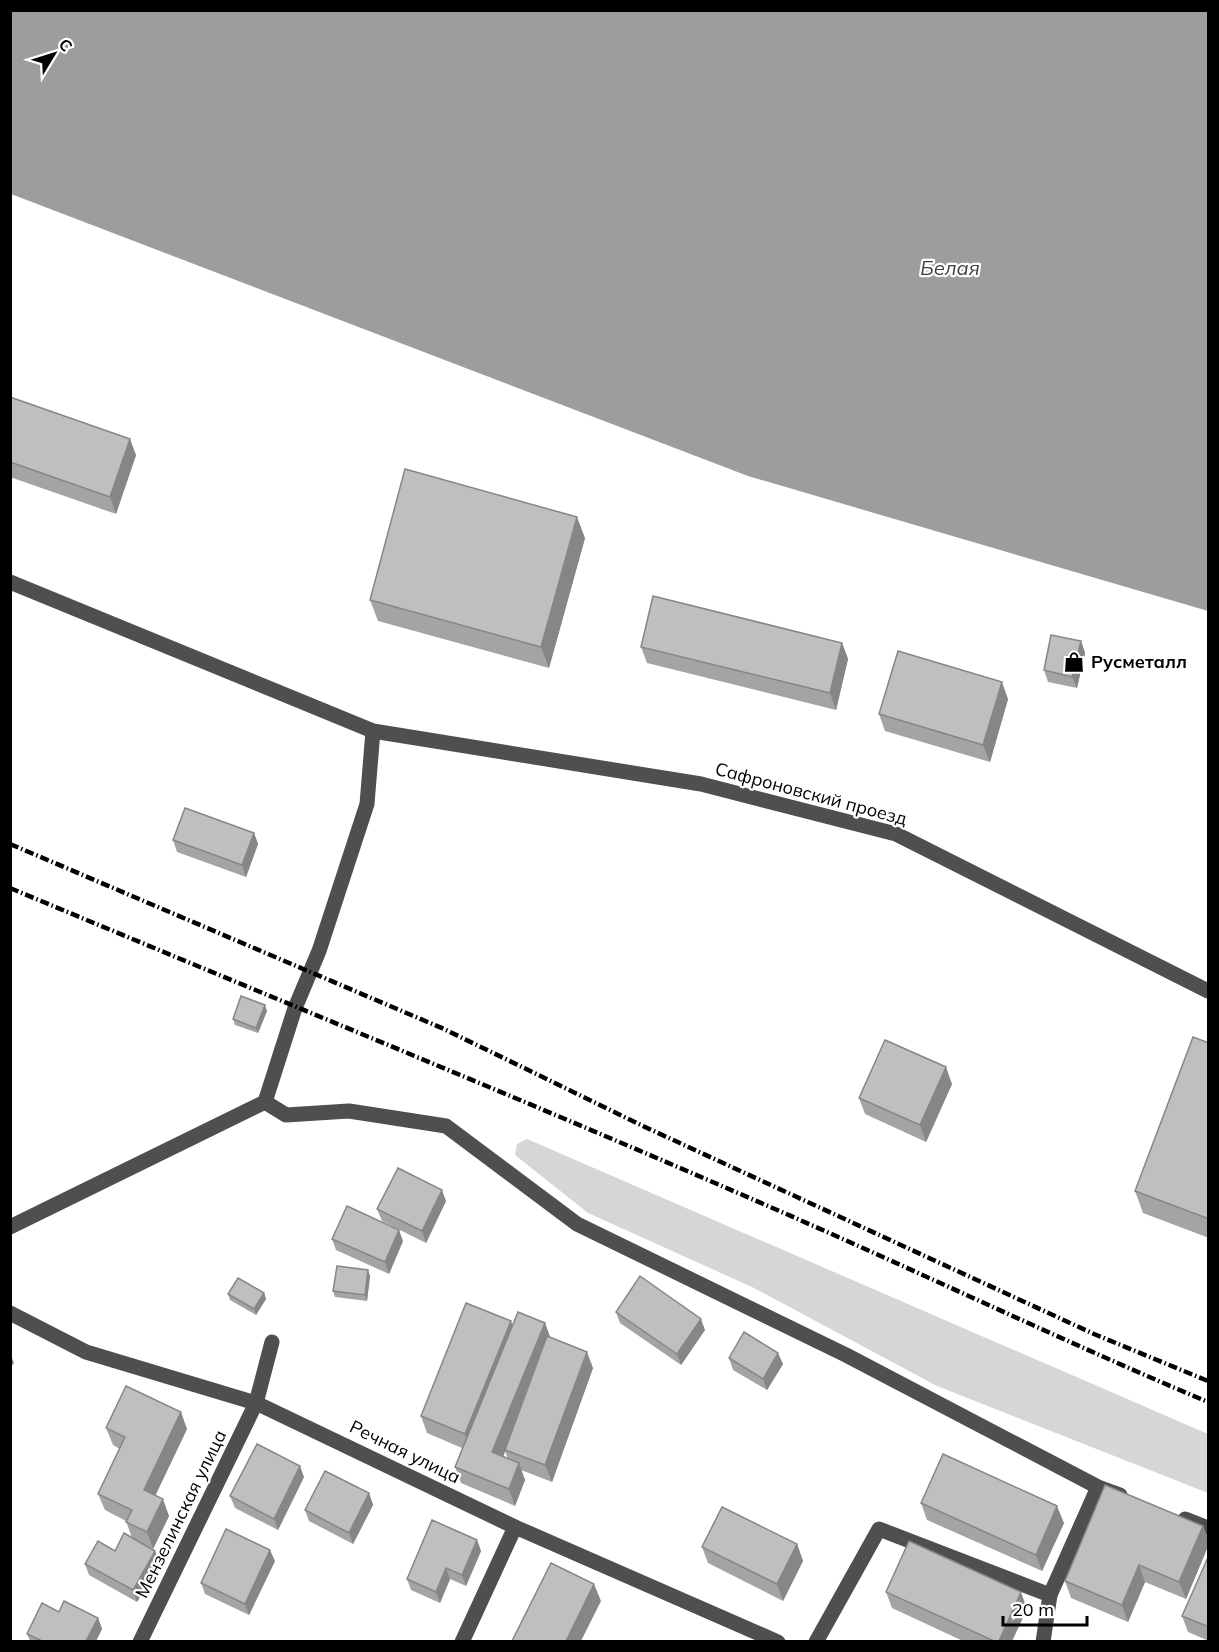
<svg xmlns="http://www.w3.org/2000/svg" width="1219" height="1652" viewBox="0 0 1219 1652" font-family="Mulish,sans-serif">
<rect width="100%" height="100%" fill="#fff"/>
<!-- green -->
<polygon fill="#d6d6d6" points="527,1139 1208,1434 1208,1493 937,1386 752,1287 588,1213 515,1155 517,1144"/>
<!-- water -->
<polygon fill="#9d9d9d" points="10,11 1208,11 1208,611 748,476 11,194"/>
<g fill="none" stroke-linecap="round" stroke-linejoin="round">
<!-- path -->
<polyline stroke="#717171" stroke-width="4" stroke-dasharray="1.5 3" stroke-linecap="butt" points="1013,1641 1014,1642"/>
<!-- minor -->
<g stroke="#4f4f4f" stroke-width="15">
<polyline points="10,582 373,731 701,784 896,834 1208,991"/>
<polyline points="265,1102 286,1115 349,1111 446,1126 577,1224 846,1355 1098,1487 1120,1495"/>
<polyline points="10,1227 265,1102 295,1008 319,951 367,804 373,731"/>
<polyline points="10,1313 86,1352 256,1403 515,1527 778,1642"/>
<polyline points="1185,1519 1208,1528"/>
<polyline points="1050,1595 1098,1487"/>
<polyline points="140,1642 256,1403 272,1342"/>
<polyline points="462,1642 515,1527"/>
<polyline points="816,1642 879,1529 1050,1595 1043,1642"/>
</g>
<!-- rail -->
<g stroke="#000" stroke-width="4.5" stroke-dasharray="9 3 1.5 3" stroke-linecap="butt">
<polyline points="10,844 444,1029 645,1127 1094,1334 1208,1381"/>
<path d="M10,888C268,996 528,1101 784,1213C926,1275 1065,1342 1208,1402"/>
</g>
</g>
<!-- wall -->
<g fill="#a4a4a4" fill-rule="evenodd">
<polygon points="10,397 136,455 116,514 10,477"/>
<polygon points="585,538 549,668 378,621 370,600"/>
<polygon points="1081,641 1085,653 1077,688 1048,682 1044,670"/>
<polygon points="842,643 848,659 836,710 647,663 641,647"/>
<polygon points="1008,699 990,762 885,731 879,714"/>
<polygon points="254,833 258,844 246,877 177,852 173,840"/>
<polygon points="267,1011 258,1033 235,1025 233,1019"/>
<polygon points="1209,1043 1209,1238 1143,1213 1135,1191"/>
<polygon points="952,1084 926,1142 865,1114 859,1098"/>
<polygon points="446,1201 426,1243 382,1221 377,1209"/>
<polygon points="332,1239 403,1241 389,1274 336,1250"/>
<polygon points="368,1270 370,1276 367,1301 335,1297 333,1291"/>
<polygon points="264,1293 266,1299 256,1315 230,1300 228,1294"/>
<polygon points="616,1312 705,1330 681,1365 620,1323"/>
<path d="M545,1323L550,1337L593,1368L552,1482L521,1470L525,1480L515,1506L461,1483L455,1467L462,1448L427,1433L421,1416L512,1325ZM505,1451L508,1459L503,1457Z"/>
<polygon points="729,1358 783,1364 767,1390 733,1370"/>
<polygon points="106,1428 187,1429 155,1495 169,1516 153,1549 139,1542 155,1551 159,1563 137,1602 89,1575 85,1564 115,1551 132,1538 126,1521 105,1510 98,1494 120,1449 113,1445"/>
<polygon points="304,1477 278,1530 235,1508 230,1496"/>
<polygon points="369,1493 373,1505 353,1544 309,1521 305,1510"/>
<polygon points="921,1503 1064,1523 1042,1571 927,1520"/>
<polygon points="1203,1526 1209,1541 1209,1544 1186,1599 1145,1582 1128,1622 1071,1598 1065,1581"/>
<polygon points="477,1540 481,1551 466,1586 450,1579 440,1603 411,1590 407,1579"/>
<polygon points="797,1544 803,1561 783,1601 708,1563 702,1547"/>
<polygon points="1209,1555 1209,1641 1188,1632 1182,1616"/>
<polygon points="275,1561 249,1615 205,1594 201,1583"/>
<polygon points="886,1592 1027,1609 1012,1641 963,1641 892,1608"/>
<polygon points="59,1612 98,1618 102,1629 96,1641 30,1641 27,1634"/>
</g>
<!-- shaded-wall -->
<g fill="#868686">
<polygon points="130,439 136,455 116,514 110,497"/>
<polygon points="577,517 585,538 549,668 541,647"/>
<polygon points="1081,641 1085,653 1077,688 1072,677"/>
<polygon points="842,643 848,659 836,710 830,693"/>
<polygon points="1002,682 1008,699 990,762 983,745"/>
<polygon points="254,833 258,844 246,877 242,865"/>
<polygon points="265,1005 267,1011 258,1033 256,1028"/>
<polygon points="946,1067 952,1084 926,1142 920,1125"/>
<polygon points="442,1190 446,1201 426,1243 422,1231"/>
<polygon points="399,1230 403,1241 389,1274 385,1262"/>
<polygon points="368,1270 370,1276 367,1301 365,1295"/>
<polygon points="264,1293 266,1299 256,1315 254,1309"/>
<polygon points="701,1319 705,1330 681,1365 677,1354"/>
<polygon points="511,1321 517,1338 471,1451 465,1434"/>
<polygon points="545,1323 551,1340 498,1469 492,1452"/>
<polygon points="587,1352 593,1368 552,1482 545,1465"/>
<polygon points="10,1353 14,1363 10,1369"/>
<polygon points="778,1353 783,1364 767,1390 763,1379"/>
<polygon points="181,1412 187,1429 150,1507 144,1490"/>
<polygon points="519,1463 525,1480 515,1506 509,1489"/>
<polygon points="300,1466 304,1477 278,1530 274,1519"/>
<polygon points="369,1493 373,1505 353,1544 349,1533"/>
<polygon points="163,1499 169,1516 153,1549 147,1532"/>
<polygon points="1057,1506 1064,1523 1042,1571 1036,1555"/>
<polygon points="1203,1526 1209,1541 1209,1544 1186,1599 1179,1582"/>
<polygon points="477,1540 481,1551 466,1586 462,1575"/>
<polygon points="797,1544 803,1561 783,1601 777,1584"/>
<polygon points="270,1550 275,1561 249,1615 245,1604"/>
<polygon points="155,1551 159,1563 137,1602 133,1590"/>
<polygon points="1139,1565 1145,1582 1128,1622 1122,1605"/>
<polygon points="446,1568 450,1579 440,1603 436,1592"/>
<polygon points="594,1584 601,1601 581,1641 566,1641"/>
<polygon points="1021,1592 1027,1609 1012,1641 999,1641"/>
<polygon points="98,1618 102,1629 96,1641 86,1641"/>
</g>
<!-- building -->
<g fill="#bfbfbf" stroke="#868686" stroke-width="1.5">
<polygon points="10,397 130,439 110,497 10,462"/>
<polygon points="405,469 577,517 541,647 370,600"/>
<polygon points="653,596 842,643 830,693 641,647"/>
<polygon points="1051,635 1081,641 1072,677 1044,670"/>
<polygon points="898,651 1002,682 983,745 879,714"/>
<polygon points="185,808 254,833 242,865 173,840"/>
<polygon points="241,996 265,1005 256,1028 233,1019"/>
<polygon points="1193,1037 1209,1043 1209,1219 1135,1191"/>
<polygon points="885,1040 946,1067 920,1125 859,1098"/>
<polygon points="398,1168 442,1190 422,1231 377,1209"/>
<polygon points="347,1206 399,1230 385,1262 332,1239"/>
<polygon points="337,1266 368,1270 365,1295 333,1291"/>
<polygon points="640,1276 701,1319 677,1354 616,1312"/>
<polygon points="238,1278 264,1293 254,1309 228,1294"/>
<polygon points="466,1303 511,1321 465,1434 421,1416"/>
<polygon points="518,1312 545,1323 492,1452 519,1463 509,1489 455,1467"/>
<polygon points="744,1332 778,1353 763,1379 729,1358"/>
<polygon points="547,1336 587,1352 545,1465 505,1450"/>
<polygon points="126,1386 181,1412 144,1490 163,1499 147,1532 126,1522 132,1510 98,1494 125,1437 106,1428"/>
<polygon points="257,1444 300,1466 274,1519 230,1496"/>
<polygon points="943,1454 1057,1506 1036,1555 921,1503"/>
<polygon points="325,1471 369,1493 349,1533 305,1510"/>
<polygon points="1105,1485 1203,1526 1179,1582 1139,1565 1122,1605 1065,1581"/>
<polygon points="722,1507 797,1544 777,1584 702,1547"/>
<polygon points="432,1520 477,1540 462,1575 446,1568 436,1592 407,1579"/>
<polygon points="226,1529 270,1550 245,1604 201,1583"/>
<polygon points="124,1533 155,1551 133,1590 85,1564 98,1541 115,1551"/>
<polygon points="909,1541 1021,1592 999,1641 994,1641 886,1592"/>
<polygon points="1209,1555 1209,1627 1182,1616"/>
<polygon points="551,1563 594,1584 566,1641 512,1641"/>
<polygon points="64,1601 98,1618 86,1641 42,1641 27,1634 42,1603 59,1612"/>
</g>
<!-- icons -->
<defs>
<g id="shop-bare" transform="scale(1.62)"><path d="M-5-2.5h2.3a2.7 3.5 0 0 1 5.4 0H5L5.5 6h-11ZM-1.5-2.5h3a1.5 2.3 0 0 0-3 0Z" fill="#000" stroke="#fff" stroke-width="2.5" paint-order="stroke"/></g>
</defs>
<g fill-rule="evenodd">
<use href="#shop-bare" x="1074" y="662"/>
</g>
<g text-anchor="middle" stroke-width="4.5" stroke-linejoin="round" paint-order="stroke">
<!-- poi labels -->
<g font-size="18" font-weight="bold" fill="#000" stroke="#fff" text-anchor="start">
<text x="1091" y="668">Русметалл</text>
</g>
<!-- street labels -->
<g font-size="18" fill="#000" stroke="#fff">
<text transform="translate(811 794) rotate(15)" y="6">Сафроновский проезд</text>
<text transform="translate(405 1452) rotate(26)" y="6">Речная улица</text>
<text transform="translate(181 1514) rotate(-64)" y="6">Мензелинская улица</text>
</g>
<!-- water labels -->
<g font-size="20" font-style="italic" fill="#3e3e3e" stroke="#fff">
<text x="950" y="275">Белая</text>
</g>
</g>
<!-- border -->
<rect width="1219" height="1652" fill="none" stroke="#000000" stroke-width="24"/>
<!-- north arrow -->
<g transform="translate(54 54) rotate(52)" stroke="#ffffff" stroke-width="4.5" paint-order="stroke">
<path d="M0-4.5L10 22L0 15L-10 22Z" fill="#000000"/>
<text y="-9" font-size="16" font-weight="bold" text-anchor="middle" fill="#000000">С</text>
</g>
<!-- scale -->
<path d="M1003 1616v9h84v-9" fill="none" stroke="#000000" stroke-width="3"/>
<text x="1012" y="1616" font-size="18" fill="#000000" stroke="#ffffff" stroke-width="4.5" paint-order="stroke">20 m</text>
</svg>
